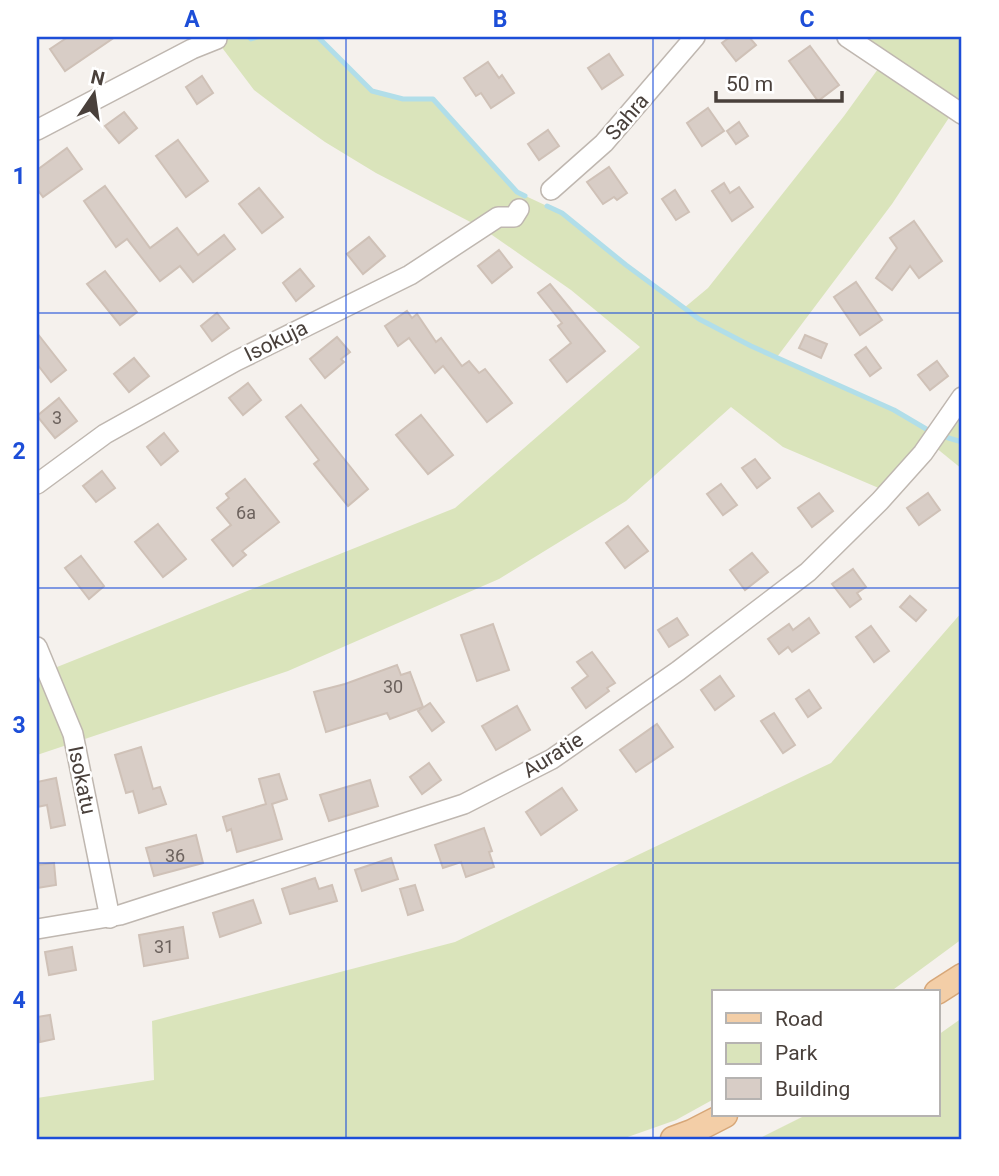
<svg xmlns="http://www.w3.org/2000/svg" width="999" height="1176" viewBox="0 0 999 1176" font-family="Roboto,sans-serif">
<rect width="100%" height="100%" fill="#f5f1ed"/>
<!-- green -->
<g fill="#dae4bb">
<polygon points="214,37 319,37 372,91 403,99 433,99 517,192 562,213 626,265 684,308 708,288 844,116 883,62 847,37 962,37 962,98 892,204 777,357 894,410 927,430 888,492 783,447 731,407 626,501 499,579 288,671 37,755 37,675 455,508 640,347 571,290 482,228 376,173 325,142 283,112 254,90"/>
<polygon points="962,410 962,469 935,447"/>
<polygon points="962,612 962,939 890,992 714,992 714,1099 676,1120 622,1139 37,1139 37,1098 154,1080 152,1021 455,942 831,763"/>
<polygon points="962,1018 962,1139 758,1139 806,1115 938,1115 938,1035"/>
</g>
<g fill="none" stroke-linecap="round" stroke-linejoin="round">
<!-- stream -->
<g stroke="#b1dee9" stroke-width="5">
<polyline points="249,37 251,39 257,37"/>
<polyline points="318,37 372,91 403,99 433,99 517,192 525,196"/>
<polyline points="547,206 562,213 626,265 699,319 751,346 894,410 933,433"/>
<polyline points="942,436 962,442"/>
</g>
</g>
<!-- building -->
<g fill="#d8cdc6" stroke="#cfc1b7" stroke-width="2">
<polygon points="68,37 115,37 65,71 50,49"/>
<polygon points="730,37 749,37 756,45 736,61 722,43"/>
<polygon points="810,46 839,85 818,101 789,61"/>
<polygon points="609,54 623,75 602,89 588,68"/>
<polygon points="488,62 499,78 502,75 514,93 491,108 481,93 476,96 464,78"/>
<polygon points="202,76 213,93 197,104 186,87"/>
<polygon points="708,108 724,131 702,146 687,123"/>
<polygon points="124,112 137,128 119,143 105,126"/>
<polygon points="739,122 748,136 736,144 727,131"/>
<polygon points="548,130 559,146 539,160 528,144"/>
<polygon points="178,140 208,181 186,197 156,156"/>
<polygon points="67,148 82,169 43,197 37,189 37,170"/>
<polygon points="609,167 627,193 617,200 614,197 603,204 587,182"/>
<polygon points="724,183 730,193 739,187 753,207 732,221 712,191"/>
<polygon points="105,186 150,248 177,228 198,255 224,235 235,249 193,282 180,266 160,281 127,239 116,247 84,201"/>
<polygon points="259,188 283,217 262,233 239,204"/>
<polygon points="675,190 689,212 676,220 662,199"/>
<polygon points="914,221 942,261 919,278 910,266 892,290 876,278 897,248 890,238"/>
<polygon points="369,237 385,256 363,274 347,254"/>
<polygon points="499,250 512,267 492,283 478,266"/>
<polygon points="300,269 314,286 296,301 283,283"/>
<polygon points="105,271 137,312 120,325 87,284"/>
<polygon points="856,282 882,320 860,335 834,297"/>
<polygon points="550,284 605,351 567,382 550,360 571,343 558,326 562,323 538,293"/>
<polygon points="407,311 412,318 417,314 436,342 441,338 462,366 469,361 479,373 485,369 512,403 487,422 443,366 435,373 409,338 398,346 385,326"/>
<polygon points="217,313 229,328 212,341 201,326"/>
<polygon points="37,333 66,370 51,382 37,364"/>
<polygon points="805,335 827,344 821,358 799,348"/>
<polygon points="337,337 350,352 341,359 344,362 325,378 310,359"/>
<polygon points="866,347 881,368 870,376 855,355"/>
<polygon points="134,358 149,376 129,392 114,374"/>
<polygon points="937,361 948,376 930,390 918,375"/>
<polygon points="248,383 261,400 243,415 229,398"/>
<polygon points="59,398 77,421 55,438 37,416"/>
<polygon points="301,405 368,489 348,506 314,464 319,460 286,417"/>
<polygon points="421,415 453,455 428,474 396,435"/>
<polygon points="164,433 178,451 161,465 147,447"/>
<polygon points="755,459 770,478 757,488 742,468"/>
<polygon points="102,471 115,488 96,502 83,486"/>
<polygon points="245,479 279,522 242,551 246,555 233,566 212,540 231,525 217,508 229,498 226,494"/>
<polygon points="721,484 737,505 723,515 707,494"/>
<polygon points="819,493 833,511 812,527 798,508"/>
<polygon points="928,493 940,510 919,525 907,508"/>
<polygon points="158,524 186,559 163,577 135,542"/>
<polygon points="628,526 648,551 625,568 606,543"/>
<polygon points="752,553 768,572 745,590 730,570"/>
<polygon points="81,556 104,586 89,599 65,568"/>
<polygon points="853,569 866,587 857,593 861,599 850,607 832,584"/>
<polygon points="910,596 926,610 916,621 900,607"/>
<polygon points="677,618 688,635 669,647 658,630"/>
<polygon points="809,618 819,633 792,652 788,647 779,654 768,639 789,624 793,630"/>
<polygon points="493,624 509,670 477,681 461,635"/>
<polygon points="871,626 889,651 874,662 856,637"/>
<polygon points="592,652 615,683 607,688 609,691 586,708 572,688 588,676 577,662"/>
<polygon points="397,665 401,675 410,672 423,707 390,719 387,713 326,732 314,692 345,684"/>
<polygon points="720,676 734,696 715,710 701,690"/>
<polygon points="809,690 821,708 808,717 796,699"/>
<polygon points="430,703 444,722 432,731 418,711"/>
<polygon points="517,706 530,730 496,750 482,726"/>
<polygon points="774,713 795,745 783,753 761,721"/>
<polygon points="657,724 673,747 636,772 620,750"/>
<polygon points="141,747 153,789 160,787 166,804 139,813 133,791 126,793 115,755"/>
<polygon points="429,763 441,780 422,794 410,777"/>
<polygon points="279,774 287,799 272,804 282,839 237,852 231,829 227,831 223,817 266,804 259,779"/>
<polygon points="56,778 65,825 51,828 47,805 37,807 37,782"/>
<polygon points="370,780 378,806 329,821 320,795"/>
<polygon points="562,788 577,810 541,835 526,812"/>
<polygon points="484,828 492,851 489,852 494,867 466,877 461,862 443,868 435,845"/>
<polygon points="196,835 203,863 154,876 146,848"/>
<polygon points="391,858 398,879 362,891 355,870"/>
<polygon points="54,863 56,885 37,888 37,865"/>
<polygon points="315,878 319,889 332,885 337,901 290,914 282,889"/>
<polygon points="415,885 423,910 408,915 400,889"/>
<polygon points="253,900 261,923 220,937 213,913"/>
<polygon points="183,927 188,958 144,966 139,935"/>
<polygon points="72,947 76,970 49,975 45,952"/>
<polygon points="50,1015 54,1039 40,1042 37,1017"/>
</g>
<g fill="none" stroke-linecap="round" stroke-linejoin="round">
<!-- minor casing -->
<g stroke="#bfb7b0" stroke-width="22">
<g id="minor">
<polyline points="847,37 962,114"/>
<polyline points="37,130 192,49 217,39"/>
<polyline points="551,190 604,143 695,37"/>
<polyline points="37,484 105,434 236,361 410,275 498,217 514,217 519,209"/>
<polyline points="37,647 73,734 110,918"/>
<polyline points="37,929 120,915 464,804 552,759 678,671 808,572 880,501 923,453 962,397"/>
</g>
</g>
<!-- major casing -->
<g stroke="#d7a778" stroke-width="27">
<g id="major">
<polyline points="937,992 962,976"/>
<polyline points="673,1139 692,1132 725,1115"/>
</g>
</g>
<!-- minor -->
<use href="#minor" stroke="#fff" stroke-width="19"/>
<!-- major -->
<use href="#major" stroke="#f3cea7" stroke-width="24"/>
</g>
<!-- grid -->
<path fill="none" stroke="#1d4ed8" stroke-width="2" stroke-opacity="0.55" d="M346,37V1139M653,37V1139M37,313H962M37,588H962M37,863H962"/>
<g text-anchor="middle" stroke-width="5" stroke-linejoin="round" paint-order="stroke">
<!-- number labels -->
<g font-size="18" fill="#6d635e">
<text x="57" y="424">3</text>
<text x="246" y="519">6a</text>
<text x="393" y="693">30</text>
<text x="175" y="862">36</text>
<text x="164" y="953">31</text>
</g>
<!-- street labels -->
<g font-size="21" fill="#49403b" stroke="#fff">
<text transform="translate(627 117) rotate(-49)" y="7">Sahra</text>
<text transform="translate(276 341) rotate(-26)" y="7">Isokuja</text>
<text transform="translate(553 755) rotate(-32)" y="7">Auratie</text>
<text transform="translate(82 780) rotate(78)" y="7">Isokatu</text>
</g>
</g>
<!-- border -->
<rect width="999" height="1176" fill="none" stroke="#ffffff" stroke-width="77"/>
<!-- legend -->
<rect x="712" y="990" width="228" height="126" fill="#ffffff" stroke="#b6b3b1" stroke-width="2"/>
<rect x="726" y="1013" width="35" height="10" fill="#f3cea7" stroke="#b6b3b1" stroke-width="2"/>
<text x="775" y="1026" font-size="21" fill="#49403b">Road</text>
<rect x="726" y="1043" width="35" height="21" fill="#dae4bb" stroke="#b6b3b1" stroke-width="2"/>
<text x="775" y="1060" font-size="21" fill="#49403b">Park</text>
<rect x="726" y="1078" width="35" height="21" fill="#d8cdc6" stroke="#b6b3b1" stroke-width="2"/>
<text x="775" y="1096" font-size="21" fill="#49403b">Building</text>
<!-- north arrow -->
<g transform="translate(94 94) rotate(13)" stroke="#ffffff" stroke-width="5" paint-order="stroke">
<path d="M0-5L12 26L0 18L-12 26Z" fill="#49403b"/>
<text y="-10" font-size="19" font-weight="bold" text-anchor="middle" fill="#49403b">N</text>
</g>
<!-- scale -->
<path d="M716 91v10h126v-10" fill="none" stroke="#49403b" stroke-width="3.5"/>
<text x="726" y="91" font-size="21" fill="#49403b" stroke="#ffffff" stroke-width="5" paint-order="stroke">50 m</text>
<rect x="38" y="38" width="922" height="1100" fill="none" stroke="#1d4ed8" stroke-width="2.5"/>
<g font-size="23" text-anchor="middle" font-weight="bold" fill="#1d4ed8">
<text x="192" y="27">A</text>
<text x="500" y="27">B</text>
<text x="807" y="27">C</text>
<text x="19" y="184">1</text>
<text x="19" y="459">2</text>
<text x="19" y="733">3</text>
<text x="19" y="1008">4</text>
</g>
</svg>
